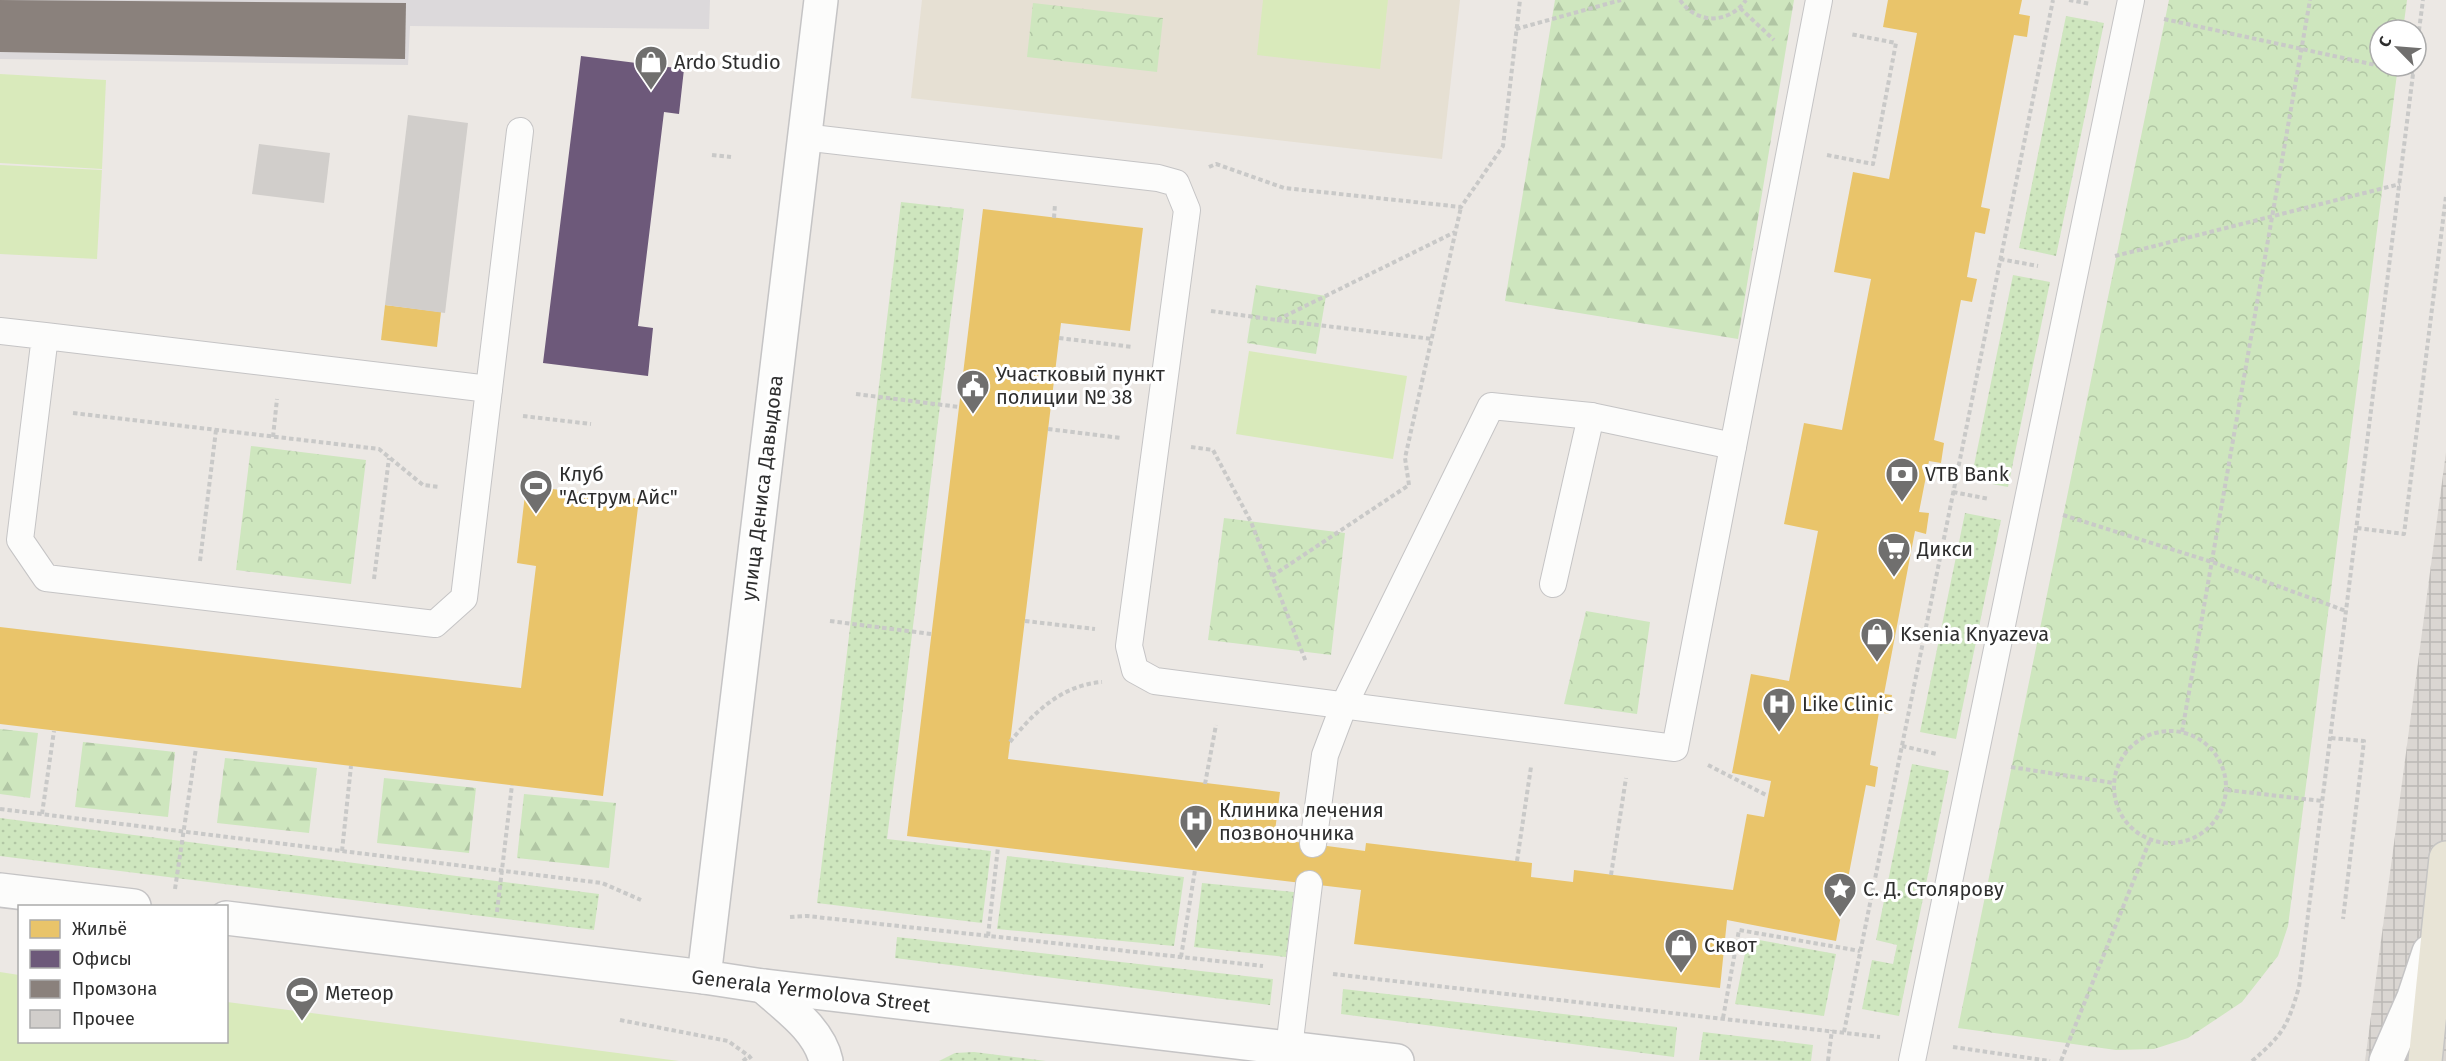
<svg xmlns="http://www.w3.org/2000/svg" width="2446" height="1061" viewBox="0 0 2446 1061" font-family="'Fira Sans',sans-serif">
<defs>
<pattern id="grass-dots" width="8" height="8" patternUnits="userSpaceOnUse" patternTransform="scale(1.5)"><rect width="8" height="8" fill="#cee6be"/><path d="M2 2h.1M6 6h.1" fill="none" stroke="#b1c6a4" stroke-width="1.8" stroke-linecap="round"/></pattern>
<pattern id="forest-firs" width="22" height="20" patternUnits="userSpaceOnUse" patternTransform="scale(1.5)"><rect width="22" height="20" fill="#cee6be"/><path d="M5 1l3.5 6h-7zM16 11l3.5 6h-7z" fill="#b1c6a4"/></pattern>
<pattern id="park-crowns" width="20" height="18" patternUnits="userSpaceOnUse" patternTransform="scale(1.5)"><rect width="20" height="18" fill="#cee6be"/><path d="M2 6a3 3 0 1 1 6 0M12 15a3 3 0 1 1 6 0" fill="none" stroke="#b1c6a4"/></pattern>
<pattern id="plaza-grid" width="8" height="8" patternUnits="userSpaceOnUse" patternTransform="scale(1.5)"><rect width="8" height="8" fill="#dad6d2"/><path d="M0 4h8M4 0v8" fill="none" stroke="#bbb8b5"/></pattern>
</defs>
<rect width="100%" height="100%" fill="#ece8e4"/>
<!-- industrial -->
<polygon fill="#dcd9db" points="0,0 710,0 709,29 410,26 408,65 0,59"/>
<!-- education -->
<polygon fill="#e6e0d3" points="922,0 1460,0 1442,159 911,98"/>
<!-- grass -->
<g fill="url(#grass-dots)">
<polygon points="2066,16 2104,23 2056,256 2019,248"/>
<polygon points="901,202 964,209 887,839 991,851 982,923 817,903"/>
<polygon points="2013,275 2050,282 2008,487 1971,480"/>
<polygon points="1965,513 2001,520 1956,739 1920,732"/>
<polygon points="1912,764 1949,771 1899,1016 1862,1009 1872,960 1893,964 1897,945 1876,940"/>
<polygon points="0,818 599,894 594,930 0,856"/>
<polygon points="1007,856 1184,877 1174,946 997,929"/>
<polygon points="1202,883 1294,892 1286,957 1194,947"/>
<polygon points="897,937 1273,979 1270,1005 895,958"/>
<polygon points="1748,938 1836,954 1824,1016 1735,1004"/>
<polygon points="1343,989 1677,1027 1674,1057 1341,1014"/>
<polygon points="1703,1032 1813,1045 1811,1061 1699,1060"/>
<polygon points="974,1052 1046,1061 939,1061 955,1053"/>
</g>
<!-- forest -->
<g fill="url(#forest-firs)">
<polygon points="1555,0 1794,0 1738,339 1505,301"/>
<polygon points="0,729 38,733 30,798 0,794"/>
<polygon points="83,742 175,752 168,817 75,807"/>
<polygon points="225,758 317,768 309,833 217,823"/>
<polygon points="384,778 476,788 469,853 377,843"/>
<polygon points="524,794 616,803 609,868 517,858"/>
</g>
<!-- park -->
<g fill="url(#park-crowns)">
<polygon points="2169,0 2407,0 2403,30 2380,30 2380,66 2398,66 2288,926 2278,956 2242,1002 2188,1038 2154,1049 2116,1050 1958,1028"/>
<polygon points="1033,3 1163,18 1157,72 1027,57"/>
<polygon points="1256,285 1326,296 1316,354 1247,343"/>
<polygon points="251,446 366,460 351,584 236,570"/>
<polygon points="1224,518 1345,533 1331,655 1208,640"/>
<polygon points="1586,611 1650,622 1637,714 1564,704"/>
</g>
<!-- pitch -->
<g fill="#d9eabb">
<polygon points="1263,0 1388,0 1380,69 1257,55"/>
<polygon points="0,74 106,80 102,169 0,163"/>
<polygon points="0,165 102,170 97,259 0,254"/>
<polygon points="1249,351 1407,376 1393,459 1236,434"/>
<polygon points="0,972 19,975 20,1042 226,1042 227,1002 679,1061 0,1061"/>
</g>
<!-- plaza -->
<polygon fill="url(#plaza-grid)" points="2446,452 2446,1061 2365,1061"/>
<!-- homes -->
<g fill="#e9c46a">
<polygon points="1888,0 2022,0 2019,14 2030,16 2027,37 2014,35 1981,207 1990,209 1985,234 1975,232 1967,277 1977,279 1972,302 1961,300 1934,440 1944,443 1941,463 1929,461 1919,512 1929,513 1926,534 1915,531 1884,694 1892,695 1889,714 1879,712 1870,765 1878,767 1875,787 1866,785 1836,941 1727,920 1720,988 1354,944 1361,890 907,836 983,209 1143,228 1130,331 1061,323 1008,759 1280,792 1274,839 1365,851 1366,843 1532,863 1531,877 1573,882 1574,870 1733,890 1747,814 1764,817 1771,781 1732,773 1751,674 1789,681 1818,531 1784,524 1804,423 1842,430 1871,279 1834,272 1853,172 1889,179 1917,33 1883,27"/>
<polygon points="385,305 441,312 437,347 381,340"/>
<polygon points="526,486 639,499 603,796 0,724 0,627 521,688 536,566 517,563"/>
</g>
<!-- offices -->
<polygon fill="#6d597a" points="581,56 684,69 679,114 664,112 638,326 653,328 648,376 543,363"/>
<!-- industry -->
<polygon fill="#8a817c" points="0,0 406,3 405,59 0,52"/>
<!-- building -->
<g fill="#d1cecb">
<polygon points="408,115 468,123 445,313 385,305"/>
<polygon points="259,144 330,153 324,203 252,194"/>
</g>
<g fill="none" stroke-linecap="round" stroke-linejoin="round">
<!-- lane casing -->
<g stroke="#c5c4c5" stroke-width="28">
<g id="lane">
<polyline points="803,137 1158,178 1176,183 1187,210 1129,646 1135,670 1155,681 1675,748 1819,0"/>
<polyline points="0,331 45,336 20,540 46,578 435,624 464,598 489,389 45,336"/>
<polyline points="489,389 520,131"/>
<polyline points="1553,584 1591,416"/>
<polyline points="1313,844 1325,755 1344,705 1491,406 1591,416 1733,446"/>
<polyline points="1289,1048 1309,884"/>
<polyline points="1912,1061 2131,0"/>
</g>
</g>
<!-- street casing -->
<g stroke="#c5c4c5" stroke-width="36">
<g id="street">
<polyline points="0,890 134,906"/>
<polyline points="226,918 704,977"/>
</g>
</g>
<!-- secondary casing -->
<g stroke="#c5c4c5" stroke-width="36">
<g id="secondary">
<polyline points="821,0 704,977 763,986 1397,1061"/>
<path d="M763,986C786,1007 819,1029 826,1061"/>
<polyline points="2386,1061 2414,997 2429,952"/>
</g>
</g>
<!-- primary casing -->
<g stroke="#c6c5c4" stroke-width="36">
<polyline id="primary" points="2425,1061 2446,858"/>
</g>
<!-- path -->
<g stroke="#c9c9c8" stroke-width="4" stroke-dasharray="4.5 3" stroke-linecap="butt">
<path d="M1680,0C1697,25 1729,24 1746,0"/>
<polyline points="2069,0 2091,4"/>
<polyline points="1740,8 1774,40"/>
<polyline points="2164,19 2380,66"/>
<polyline points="1516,29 1621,0"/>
<polyline points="2416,53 2423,0"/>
<polyline points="2382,66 2414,73"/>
<polyline points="712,155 731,157"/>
<polyline points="1827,155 1873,164 1896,43 1850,34"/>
<polyline points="1209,167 1216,164 1284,188 1461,207 1503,146 1520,0"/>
<polyline points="1054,218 1055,204"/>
<polyline points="2115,256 2400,184"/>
<polyline points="2000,259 2038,266"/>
<polyline points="1211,311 1277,320 1455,232"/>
<polyline points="1277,320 1432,339"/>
<polyline points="1059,338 1133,347"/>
<polyline points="856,394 959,407"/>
<polyline points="73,413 379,449 423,485 440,487"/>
<polyline points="523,416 591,424"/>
<polyline points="1048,429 1121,438"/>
<polyline points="273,437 277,399"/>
<polyline points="1191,447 1213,450 1251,522 1306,662"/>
<polyline points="1409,485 1405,458 1461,207"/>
<polyline points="1953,492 1989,499"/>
<polyline points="2063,515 2212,562 2346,611"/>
<polyline points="2357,528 2404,534 2446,196"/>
<polyline points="200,561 216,430"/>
<polyline points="1272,576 1409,485"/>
<polyline points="374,579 389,458"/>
<polyline points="830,621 931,634"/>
<polyline points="1025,621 1095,629"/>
<circle cx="2170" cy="787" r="56"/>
<polyline points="2182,732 2310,0"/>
<polyline points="2331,738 2364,741 2343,919"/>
<path d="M1010,742C1034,712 1062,685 1102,682"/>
<polyline points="1902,746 1937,754"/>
<polyline points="1708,765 1768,796"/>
<polyline points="2011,767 2114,783"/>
<polyline points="1205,784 1216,725"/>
<polyline points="2227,790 2322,801"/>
<polyline points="0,809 602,883 641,900"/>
<polyline points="42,814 54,731"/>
<polyline points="342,851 351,766"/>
<polyline points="1517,861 1531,767"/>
<polyline points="1611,875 1626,778"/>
<polyline points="175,889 196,748"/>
<polyline points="497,912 512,785"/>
<polyline points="790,917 807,916 1263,966"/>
<polyline points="988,936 998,847"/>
<polyline points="1181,957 1195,870"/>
<polyline points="1333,974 1880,1037"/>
<polyline points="1723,1018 1739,930 1860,951"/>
<polyline points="620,1020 728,1041 749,1056 753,1061"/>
<polyline points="1844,1032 2053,0"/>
<polyline points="1953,1047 2050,1061"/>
<polyline points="743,1061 749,1056"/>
<polyline points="1828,1061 1832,1030"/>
<polyline points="2061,1061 2150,840"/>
<path d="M2252,1061C2283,1035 2288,1025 2299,987L2414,66"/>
</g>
<!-- lane -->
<use href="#lane" stroke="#fcfcfb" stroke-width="26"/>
<!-- street -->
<use href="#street" stroke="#fcfcfb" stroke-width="33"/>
<!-- secondary -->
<use href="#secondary" stroke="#fcfcfb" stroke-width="33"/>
<!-- primary -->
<use href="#primary" stroke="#e8e4d6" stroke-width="33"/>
</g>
<!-- icons -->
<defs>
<g id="shop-pin" transform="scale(1.725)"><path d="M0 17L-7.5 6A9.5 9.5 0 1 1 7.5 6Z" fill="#706f6e" stroke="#fff"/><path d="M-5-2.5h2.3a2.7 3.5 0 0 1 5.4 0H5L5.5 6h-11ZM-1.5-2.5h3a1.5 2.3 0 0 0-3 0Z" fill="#fff"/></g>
<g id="civic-pin" transform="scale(1.725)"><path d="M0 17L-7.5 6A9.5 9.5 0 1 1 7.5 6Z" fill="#706f6e" stroke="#fff"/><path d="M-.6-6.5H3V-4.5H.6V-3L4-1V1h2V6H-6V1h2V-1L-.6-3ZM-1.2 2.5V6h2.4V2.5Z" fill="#fff"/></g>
<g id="bank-pin" transform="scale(1.725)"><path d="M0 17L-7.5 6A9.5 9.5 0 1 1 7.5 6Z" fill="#706f6e" stroke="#fff"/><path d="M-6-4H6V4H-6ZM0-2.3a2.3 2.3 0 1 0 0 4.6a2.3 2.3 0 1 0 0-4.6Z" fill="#fff"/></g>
<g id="stadium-pin" transform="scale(1.725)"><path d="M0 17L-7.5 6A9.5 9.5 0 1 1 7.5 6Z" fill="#706f6e" stroke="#fff"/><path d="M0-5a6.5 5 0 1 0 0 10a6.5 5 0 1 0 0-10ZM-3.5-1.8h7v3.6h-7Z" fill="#fff"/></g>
<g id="supermarket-pin" transform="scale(1.725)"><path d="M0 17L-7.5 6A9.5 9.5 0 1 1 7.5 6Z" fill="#706f6e" stroke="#fff"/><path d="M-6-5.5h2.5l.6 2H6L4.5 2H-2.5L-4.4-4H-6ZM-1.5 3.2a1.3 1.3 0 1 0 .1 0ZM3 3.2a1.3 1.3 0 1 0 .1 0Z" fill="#fff"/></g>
<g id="hospital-pin" transform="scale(1.725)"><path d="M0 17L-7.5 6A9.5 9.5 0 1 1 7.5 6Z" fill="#706f6e" stroke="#fff"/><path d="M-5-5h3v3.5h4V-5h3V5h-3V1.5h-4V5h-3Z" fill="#fff"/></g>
<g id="sight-pin" transform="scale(1.725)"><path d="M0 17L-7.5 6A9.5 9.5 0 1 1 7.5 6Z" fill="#706f6e" stroke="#fff"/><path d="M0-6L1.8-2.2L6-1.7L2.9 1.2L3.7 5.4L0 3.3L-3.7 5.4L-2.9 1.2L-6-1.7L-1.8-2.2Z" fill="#fff"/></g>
</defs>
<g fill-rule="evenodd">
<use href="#shop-pin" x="651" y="62"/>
<use href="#civic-pin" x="973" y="386"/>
<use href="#bank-pin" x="1902" y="474"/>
<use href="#stadium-pin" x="536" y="486"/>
<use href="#supermarket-pin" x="1894" y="549"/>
<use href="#shop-pin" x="1877" y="634"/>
<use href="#hospital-pin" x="1779" y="704"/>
<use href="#hospital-pin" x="1196" y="821"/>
<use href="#sight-pin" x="1840" y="889"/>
<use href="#shop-pin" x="1681" y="945"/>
<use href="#stadium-pin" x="302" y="993"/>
</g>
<g text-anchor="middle" stroke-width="6" stroke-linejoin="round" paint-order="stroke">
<!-- poi labels -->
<g font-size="20" fill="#2e2e2e" stroke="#fff" text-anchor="start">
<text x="674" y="69">Ardo Studio</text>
<text x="996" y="381">Участковый пункт<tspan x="996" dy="23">полиции № 38</tspan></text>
<text x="559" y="481">Клуб<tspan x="559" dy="23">"Аструм Айс"</tspan></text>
<text x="1925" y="481">VTB Bank</text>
<text x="1917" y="556">Дикси</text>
<text x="1900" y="641">Ksenia Knyazeva</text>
<text x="1802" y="711">Like Clinic</text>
<text x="1219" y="817">Клиника лечения<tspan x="1219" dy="23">позвоночника</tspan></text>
<text x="1863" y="896">С. Д. Столярову</text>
<text x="1704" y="952">Сквот</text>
<text x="325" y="1000">Метеор</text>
</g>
<!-- street labels -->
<g font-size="20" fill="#2e2e2e" stroke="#fff">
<text transform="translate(762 488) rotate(-83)" y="7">улица Дениса Давыдова</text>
<text transform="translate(811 991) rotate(7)" y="7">Generala Yermolova Street</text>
</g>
</g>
<!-- legend -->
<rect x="18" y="905" width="210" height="138" fill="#ffffff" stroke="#ababab" stroke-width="1.5"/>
<rect x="30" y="920" width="30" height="18" fill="#e9c46a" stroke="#ababab" stroke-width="1.5"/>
<text x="72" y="935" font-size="18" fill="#2e2e2e">Жильё</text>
<rect x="30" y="950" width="30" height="18" fill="#6d597a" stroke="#ababab" stroke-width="1.5"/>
<text x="72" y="965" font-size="18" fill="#2e2e2e">Офисы</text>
<rect x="30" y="980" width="30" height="18" fill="#8a817c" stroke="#ababab" stroke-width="1.5"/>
<text x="72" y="995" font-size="18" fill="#2e2e2e">Промзона</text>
<rect x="30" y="1010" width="30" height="18" fill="#d1cecb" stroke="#ababab" stroke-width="1.5"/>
<text x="72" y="1025" font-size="18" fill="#2e2e2e">Прочее</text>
<!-- north arrow -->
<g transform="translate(2398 48) rotate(295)"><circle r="28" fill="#ffffff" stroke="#ababab" stroke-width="1.5"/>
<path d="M0-4.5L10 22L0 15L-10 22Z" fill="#706f6e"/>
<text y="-9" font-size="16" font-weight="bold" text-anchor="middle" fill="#2e2e2e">С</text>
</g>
</svg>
